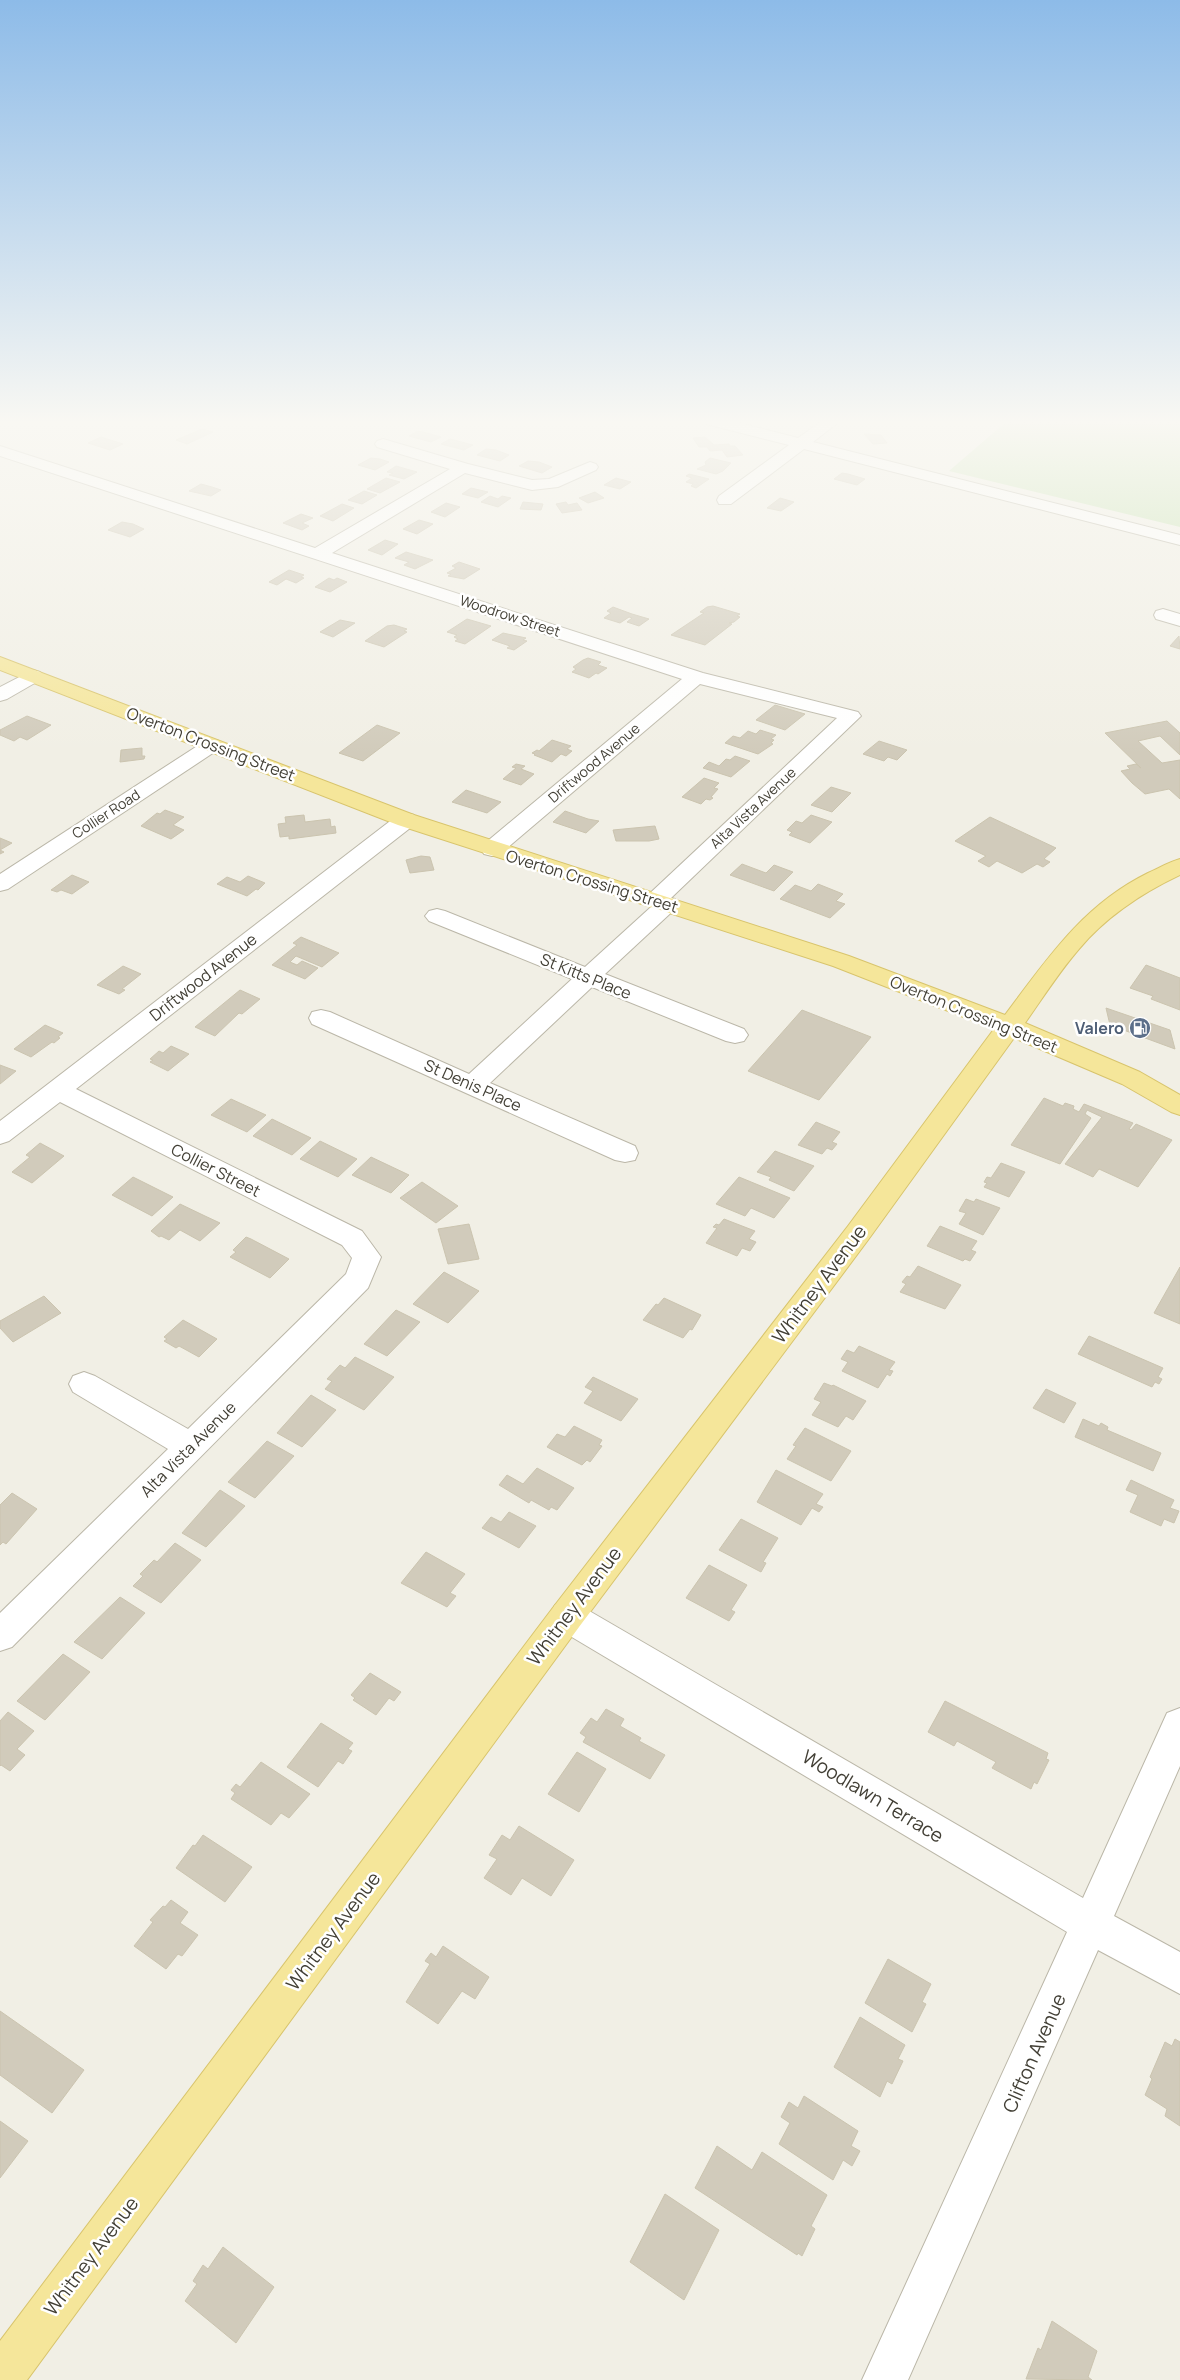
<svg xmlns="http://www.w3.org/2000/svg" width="1180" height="2380" viewBox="0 0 1180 2380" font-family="Manrope,sans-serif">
<rect width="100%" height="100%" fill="#f1efe5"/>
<!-- green -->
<polygon fill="#c6e2b1" points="1007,421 1180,421 1180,527 949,471"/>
<!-- building -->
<g fill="#d1cbbb" stroke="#cbc4af">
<polygon points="202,429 213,432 187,444 176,440"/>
<polygon points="418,431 427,433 441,437 431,442 409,436"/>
<polygon points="864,434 881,435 887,443 873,444"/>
<polygon points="101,437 123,444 110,450 88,443"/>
<polygon points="705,437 714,445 729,444 730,446 735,446 743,455 727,457 722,450 710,451 707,447 699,447 693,438"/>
<polygon points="450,439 473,445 464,450 441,444"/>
<polygon points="486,449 496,450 509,455 500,461 477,455"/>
<polygon points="371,458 380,459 389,462 375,470 358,465"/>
<polygon points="710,458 731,463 723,471 716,474 697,469 706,465 705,462"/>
<polygon points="528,461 539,462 552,467 542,473 519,466"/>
<polygon points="396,466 417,472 404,479 389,475 393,473 387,472"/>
<polygon points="842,473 848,474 865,479 857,485 834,479"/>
<polygon points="689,474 709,479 696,488 691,486 693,484 686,482 692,478 686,476"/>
<polygon points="386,478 400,482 380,493 367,489"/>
<polygon points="616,478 631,482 620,489 604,485"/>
<polygon points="201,484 212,487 221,490 211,496 189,491"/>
<polygon points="471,488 488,492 478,498 462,494"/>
<polygon points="364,491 377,495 362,504 348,500"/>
<polygon points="595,492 604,498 588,503 579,498"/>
<polygon points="490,496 498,499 502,496 511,498 498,507 481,502"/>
<polygon points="780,498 794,502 781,511 767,508"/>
<polygon points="523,502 543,504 541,510 520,509"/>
<polygon points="566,502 568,505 577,503 582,510 562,513 556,504"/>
<polygon points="446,503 460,507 445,517 431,512"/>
<polygon points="342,504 354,508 333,521 320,516"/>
<polygon points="301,514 313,518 302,523 309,526 302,530 283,523"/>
<polygon points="419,520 433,524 417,534 403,529"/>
<polygon points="122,522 133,524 144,529 130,537 108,530"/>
<polygon points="385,540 398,544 382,555 368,550"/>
<polygon points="406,552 433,560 415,569 404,565 409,562 395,558"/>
<polygon points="459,562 480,569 464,579 448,576 451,574 447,573 456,568 452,566"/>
<polygon points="289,570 304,575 301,577 304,578 296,583 286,579 277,585 269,582"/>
<polygon points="329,578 334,580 337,578 347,582 330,592 315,587"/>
<polygon points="713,606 740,614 737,616 740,617 734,622 729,623 732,624 705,645 671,635 704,613 700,612 707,607"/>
<polygon points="613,607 632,614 649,619 639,626 627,622 632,618 629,617 620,623 604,618 611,613 607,611"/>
<polygon points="467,619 491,626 465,644 455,641 458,639 454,637 457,635 447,632"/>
<polygon points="340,620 355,623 333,637 320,632"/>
<polygon points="394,625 407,629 404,631 407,632 384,647 365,641 387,626"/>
<polygon points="503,633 526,638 523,640 527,641 514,650 507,648 510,646 492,640"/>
<polygon points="1179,636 1180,649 1170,646"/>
<polygon points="588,658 601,662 598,665 607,668 598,674 596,673 589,678 572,672 576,669 573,667 583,660"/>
<polygon points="775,705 805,714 785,730 756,720"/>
<polygon points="27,716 51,725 27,740 20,737 14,741 0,735 0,730"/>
<polygon points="1167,721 1180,733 1180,755 1160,736 1138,741 1162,763 1180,760 1180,799 1169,789 1145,794 1132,783 1121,771 1130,769 1127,766 1136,764 1141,768 1105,733"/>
<polygon points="377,725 400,733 363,761 339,753"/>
<polygon points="760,730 776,735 771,739 774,740 771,743 773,744 758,754 725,743 733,736 740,738 748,731 756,734"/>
<polygon points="552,740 571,746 567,749 572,751 566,756 561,754 552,762 534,755 535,754 532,753 537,750 539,751"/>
<polygon points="879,741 907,750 897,760 888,757 884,761 863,754"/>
<polygon points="142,748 142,756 145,756 144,759 120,762 121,750"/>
<polygon points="735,756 750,761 731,777 703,768 709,762 719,766 726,759 730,760"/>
<polygon points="516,764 525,766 521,769 534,774 521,785 503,779 516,768 512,767"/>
<polygon points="704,778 719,783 714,788 718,789 711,797 713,798 710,800 706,799 701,804 682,797"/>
<polygon points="831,787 851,793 832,812 811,805"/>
<polygon points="466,790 501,802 487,813 452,802"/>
<polygon points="165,810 184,817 173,825 184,830 171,839 141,826 157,813 160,814"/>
<polygon points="565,811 588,819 599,821 586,833 553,822"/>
<polygon points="304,815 305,822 330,819 331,827 335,826 336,833 289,839 289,836 280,837 278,824 286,823 285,817"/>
<polygon points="811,815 832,822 810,843 789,835 792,832 787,830 796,821 802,823"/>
<polygon points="990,817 1056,848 1044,859 1050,862 1043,867 1037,864 1022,873 997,861 989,867 978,861 986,856 955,841"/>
<polygon points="655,826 659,839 649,841 616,841 613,830"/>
<polygon points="0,838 12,843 0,850 4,852 0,854"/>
<polygon points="421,856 430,857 434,870 410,873 406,860"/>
<polygon points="742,864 766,873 774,865 793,872 774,891 730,875"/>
<polygon points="72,875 89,882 72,894 61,890 57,892 51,890"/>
<polygon points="248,876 265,883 258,890 256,889 247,896 217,884 227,877 240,882"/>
<polygon points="818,884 843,894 836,901 845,904 830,918 780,899 795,885 811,891"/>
<polygon points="301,937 339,953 322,967 296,956 290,962 297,965 302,961 318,968 305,979 272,965 297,945 293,943"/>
<polygon points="1146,965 1180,978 1180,1010 1151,999 1153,996 1130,988"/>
<polygon points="123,966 141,974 122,989 125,990 119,994 97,985"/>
<polygon points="240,990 260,999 242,1014 239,1013 215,1036 195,1027"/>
<polygon points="1106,1008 1170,1030 1175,1049 1110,1025"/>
<polygon points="802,1010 871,1037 819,1100 748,1071"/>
<polygon points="45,1025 63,1033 58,1037 60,1038 54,1043 52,1042 31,1057 14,1049"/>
<polygon points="171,1046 189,1054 168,1071 150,1062 153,1060 150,1059 159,1051 163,1053"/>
<polygon points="0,1065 16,1071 0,1084"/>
<polygon points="1044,1098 1063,1106 1065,1103 1074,1106 1073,1109 1079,1112 1084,1104 1133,1123 1129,1129 1131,1130 1136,1124 1172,1140 1138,1187 1099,1169 1093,1177 1065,1164 1102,1117 1087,1110 1085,1114 1091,1118 1060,1164 1011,1145"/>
<polygon points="231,1099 266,1115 247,1132 211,1115"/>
<polygon points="272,1119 311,1138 292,1155 253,1136"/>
<polygon points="816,1122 840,1132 832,1142 837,1144 832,1150 827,1148 822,1154 798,1145"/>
<polygon points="320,1141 357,1159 338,1177 300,1159"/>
<polygon points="40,1143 64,1156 32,1183 12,1172 30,1157 26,1155"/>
<polygon points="775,1151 814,1166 794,1191 769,1180 771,1177 757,1172"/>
<polygon points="371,1157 409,1175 391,1193 352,1175"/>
<polygon points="1001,1163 1025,1172 1009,1197 984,1187 987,1183 984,1182 987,1177 991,1178"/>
<polygon points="133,1177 173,1197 152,1216 112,1195"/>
<polygon points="739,1177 790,1198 774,1218 751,1208 745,1216 716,1204"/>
<polygon points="422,1182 458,1206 436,1223 400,1198"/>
<polygon points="966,1199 974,1202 976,1199 1000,1208 983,1235 959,1224 966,1213 959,1211"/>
<polygon points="180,1204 205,1216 220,1223 200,1241 180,1230 169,1240 161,1236 159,1237 151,1231"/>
<polygon points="724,1219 755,1231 749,1239 756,1242 750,1251 742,1248 737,1256 706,1243 717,1228 713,1227 716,1224 719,1225"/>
<polygon points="469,1224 479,1259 448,1264 438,1229"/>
<polygon points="940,1226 977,1241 971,1250 976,1252 970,1261 965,1259 963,1261 927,1246"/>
<polygon points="246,1237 251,1239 289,1259 270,1278 230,1257 236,1252 233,1250"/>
<polygon points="918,1266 961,1285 945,1309 900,1292 906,1284 902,1282 907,1276 910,1277"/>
<polygon points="1180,1267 1180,1324 1154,1313"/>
<polygon points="444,1272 479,1291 448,1323 413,1304"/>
<polygon points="44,1296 61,1313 13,1342 0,1328 0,1321"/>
<polygon points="664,1298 701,1315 692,1330 690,1329 683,1338 643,1320 656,1304 658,1305"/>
<polygon points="396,1310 420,1322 387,1356 364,1344"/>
<polygon points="183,1320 217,1339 199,1357 179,1346 176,1348 164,1341 167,1339 164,1337"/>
<polygon points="1089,1336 1163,1368 1158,1377 1162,1379 1159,1384 1155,1382 1152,1387 1078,1354"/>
<polygon points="859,1346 895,1362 889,1370 893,1371 890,1376 887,1374 878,1388 842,1371 848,1362 841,1359 847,1350 854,1353"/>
<polygon points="355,1357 394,1377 364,1410 325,1389 332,1381 327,1379 340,1365 345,1368"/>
<polygon points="593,1377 638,1399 621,1421 584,1403 593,1391 585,1387"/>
<polygon points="824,1383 832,1386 833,1385 866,1401 853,1420 846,1416 838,1427 812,1415 821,1402 814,1399"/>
<polygon points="1046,1389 1076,1403 1064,1423 1033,1408"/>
<polygon points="311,1395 336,1410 302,1447 277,1433"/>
<polygon points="1083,1419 1099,1426 1101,1423 1108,1427 1107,1430 1161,1453 1153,1471 1075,1437"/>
<polygon points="574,1426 602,1440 599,1445 602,1446 590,1462 587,1460 582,1465 547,1447 557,1434 565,1437"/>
<polygon points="805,1428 851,1451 831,1481 787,1459 796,1446 793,1445"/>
<polygon points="267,1441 294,1456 255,1498 228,1482"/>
<polygon points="537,1468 574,1488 557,1510 551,1507 549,1510 531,1500 529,1503 499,1485 507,1475 523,1484"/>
<polygon points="776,1470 823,1494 816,1504 823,1507 819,1512 812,1508 801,1525 757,1502"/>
<polygon points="1131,1480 1174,1500 1170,1508 1179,1511 1174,1523 1164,1519 1161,1526 1130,1512 1138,1495 1126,1490"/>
<polygon points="220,1490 245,1506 206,1547 182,1533"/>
<polygon points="12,1493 37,1509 6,1544 3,1542 0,1545 0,1505"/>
<polygon points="509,1512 536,1526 519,1548 482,1528 491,1517 501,1522"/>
<polygon points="741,1519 778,1538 763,1562 766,1563 761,1572 719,1550"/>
<polygon points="175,1543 201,1560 161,1603 133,1586 143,1576 140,1574 154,1560 157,1562"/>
<polygon points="426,1552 465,1574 450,1593 456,1596 447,1607 401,1583"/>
<polygon points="709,1565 747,1585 731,1610 735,1612 729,1621 686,1598"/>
<polygon points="120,1597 145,1613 102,1659 74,1642"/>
<polygon points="63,1654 90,1672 45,1720 17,1701"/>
<polygon points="370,1673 401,1692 394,1701 389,1698 376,1715 353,1700 355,1698 351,1695"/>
<polygon points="945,1701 1048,1753 1046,1759 1049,1760 1037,1784 1034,1782 1031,1789 992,1768 996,1762 957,1741 954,1746 928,1732"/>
<polygon points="606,1709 624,1719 620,1726 641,1738 639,1741 665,1755 650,1779 583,1742 586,1737 580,1733 591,1718 597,1722"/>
<polygon points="8,1712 34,1731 17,1749 25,1755 10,1771 1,1765 0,1766 0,1721"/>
<polygon points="321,1723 353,1743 348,1749 352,1751 343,1764 338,1761 318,1787 287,1767"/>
<polygon points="577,1752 606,1769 579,1812 548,1794"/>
<polygon points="261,1762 310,1794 289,1818 281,1813 271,1825 231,1799 235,1793 231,1790 236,1784 240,1787"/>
<polygon points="519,1826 574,1860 551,1896 522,1878 511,1895 484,1878 497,1859 489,1855 502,1835 510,1840"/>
<polygon points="203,1835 252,1867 225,1902 176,1868 193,1845 195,1846"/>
<polygon points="171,1900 188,1912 180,1923 198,1935 182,1956 178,1954 166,1969 134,1946 153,1922 150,1920 163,1906 165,1907"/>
<polygon points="443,1946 489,1977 475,1999 462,1991 438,2024 406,2002 430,1964 425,1961 431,1953 436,1957"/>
<polygon points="888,1959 931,1984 922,2002 926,2004 912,2032 865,2003"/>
<polygon points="0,2011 84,2070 52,2113 0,2075"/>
<polygon points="860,2017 905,2045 898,2059 903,2061 892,2084 887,2081 880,2097 834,2067"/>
<polygon points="1175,2039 1180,2042 1180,2126 1165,2116 1167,2109 1145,2095 1152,2079 1150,2077 1165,2042 1172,2046"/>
<polygon points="804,2096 858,2131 851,2146 860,2151 852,2166 843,2160 833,2180 779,2144 790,2123 781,2117 789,2102 798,2108"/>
<polygon points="0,2121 28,2141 0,2178"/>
<polygon points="717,2146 752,2170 762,2152 827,2195 811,2226 815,2229 802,2256 798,2253 797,2255 695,2188"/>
<polygon points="665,2194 719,2230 684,2300 630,2262"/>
<polygon points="223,2247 274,2287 236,2343 185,2301 197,2284 193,2281 203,2265 208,2269"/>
<polygon points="1052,2321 1097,2351 1088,2377 1092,2380 1026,2379 1038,2348 1041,2350"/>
</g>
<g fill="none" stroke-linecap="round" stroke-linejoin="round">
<!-- minor casing -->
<g stroke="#bbb7a8" stroke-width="2">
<g id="minor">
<polygon points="703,421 731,421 798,438 822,421 840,421 813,442 1180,535 1180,545 804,449 731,504 719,504 717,500 719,496 789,445 706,424"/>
<polygon points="383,439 468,464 532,480 549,479 590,462 596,464 598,467 596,470 558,487 532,490 465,473 332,553 703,673 858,712 861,716 671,898 675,899 679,904 675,909 605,974 744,1029 748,1035 744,1041 735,1043 726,1041 592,987 490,1083 635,1146 638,1153 635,1160 625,1162 615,1160 312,1024 309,1018 312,1012 321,1010 330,1012 469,1074 572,979 429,921 425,916 429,911 437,909 445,911 585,967 651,907 644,901 647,896 837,718 700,684 500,854 492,856 484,854 481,849 484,844 682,679 0,456 0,446 315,548 450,469 377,447 375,444 377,441"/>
<polygon points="1163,609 1180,614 1180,626 1156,619 1154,615 1156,611"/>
<polygon points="33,670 40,672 43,676 40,680 7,699 0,701 0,687"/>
<polygon points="212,739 219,741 222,745 219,749 8,889 0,891 0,874 205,741"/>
<polygon points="406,813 414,815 417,820 414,825 76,1089 362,1231 381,1257 368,1288 12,1647 0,1651 0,1613 168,1449 73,1392 69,1384 73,1376 84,1372 95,1376 188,1429 346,1274 352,1258 342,1245 60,1102 9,1141 0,1144 0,1121 398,815"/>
<polygon points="567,1601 579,1605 1083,1898 1167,1713 1180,1708 1180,1766 1114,1916 1180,1952 1180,1994 1098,1950 908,2380 862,2380 1067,1932 555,1627 550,1616 555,1605"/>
</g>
</g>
<!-- major casing -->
<g stroke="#d8c46c" stroke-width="2">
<path id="major" d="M0,657L414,815L849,956L1005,1015C1047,959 1083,905 1148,873C1159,868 1169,862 1180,859V875C1142,893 1107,916 1079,949C1059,972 1042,999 1025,1023L1140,1072L1180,1095V1115L1171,1112L1122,1084L1014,1038L868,1240L579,1627L27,2380H0V2341L555,1605L848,1226L994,1029L833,966L398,825L0,670Z"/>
</g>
<!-- minor -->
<use href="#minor" fill="#fff" fill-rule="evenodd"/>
<!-- major -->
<use href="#major" fill="#f5e69a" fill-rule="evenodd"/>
</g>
<!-- sky -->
<linearGradient id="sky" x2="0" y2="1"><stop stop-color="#8dbbe8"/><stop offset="0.56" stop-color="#f9f8f3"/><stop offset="1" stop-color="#f9f8f3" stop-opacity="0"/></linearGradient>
<rect width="1180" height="754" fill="url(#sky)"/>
<!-- icons -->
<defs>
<g id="fuel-disc" transform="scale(1.125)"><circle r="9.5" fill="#5c6f8a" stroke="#fff"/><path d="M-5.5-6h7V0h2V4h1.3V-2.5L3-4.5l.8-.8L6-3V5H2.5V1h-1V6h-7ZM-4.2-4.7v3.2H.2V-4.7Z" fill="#fff"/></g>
</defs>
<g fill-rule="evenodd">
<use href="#fuel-disc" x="1140" y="1028"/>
</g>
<g text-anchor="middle" stroke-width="5" stroke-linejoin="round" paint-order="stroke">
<!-- far-street labels -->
<g font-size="14" fill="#423f35" stroke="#fff">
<text transform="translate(510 616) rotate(18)" y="5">Woodrow Street</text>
<text transform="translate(594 763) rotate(-40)" y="5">Driftwood Avenue</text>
<text transform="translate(753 808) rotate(-43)" y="5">Alta Vista Avenue</text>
<text transform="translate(106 814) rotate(-33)" y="5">Collier Road</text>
</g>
<!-- street labels -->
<g font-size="16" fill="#423f35" stroke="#fff">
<text transform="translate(211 744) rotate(21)" y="6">Overton Crossing Street</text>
<text transform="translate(592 881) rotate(17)" y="6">Overton Crossing Street</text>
<text transform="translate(586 976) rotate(22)" y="6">St Kitts Place</text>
<text transform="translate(203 977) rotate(-38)" y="6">Driftwood Avenue</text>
<text transform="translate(974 1014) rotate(22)" y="6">Overton Crossing Street</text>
<text transform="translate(473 1085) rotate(24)" y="6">St Denis Place</text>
<text transform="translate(216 1170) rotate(27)" y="6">Collier Street</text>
<text transform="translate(188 1449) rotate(-45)" y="6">Alta Vista Avenue</text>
</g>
<!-- service labels -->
<g font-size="16" font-weight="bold" fill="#4e5e75" stroke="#fff" text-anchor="end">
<text x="1124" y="1034">Valero</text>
</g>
<!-- near-street labels -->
<g font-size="19" fill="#423f35" stroke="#fff">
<text transform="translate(819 1284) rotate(-53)" y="7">Whitney Avenue</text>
<text transform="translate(574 1606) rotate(-53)" y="7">Whitney Avenue</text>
<text transform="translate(873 1796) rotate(31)" y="7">Woodlawn Terrace</text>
<text transform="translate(333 1931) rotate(-53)" y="7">Whitney Avenue</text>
<text transform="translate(1034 2053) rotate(-66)" y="7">Clifton Avenue</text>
<text transform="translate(91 2256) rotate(-53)" y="7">Whitney Avenue</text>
</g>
</g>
</svg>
